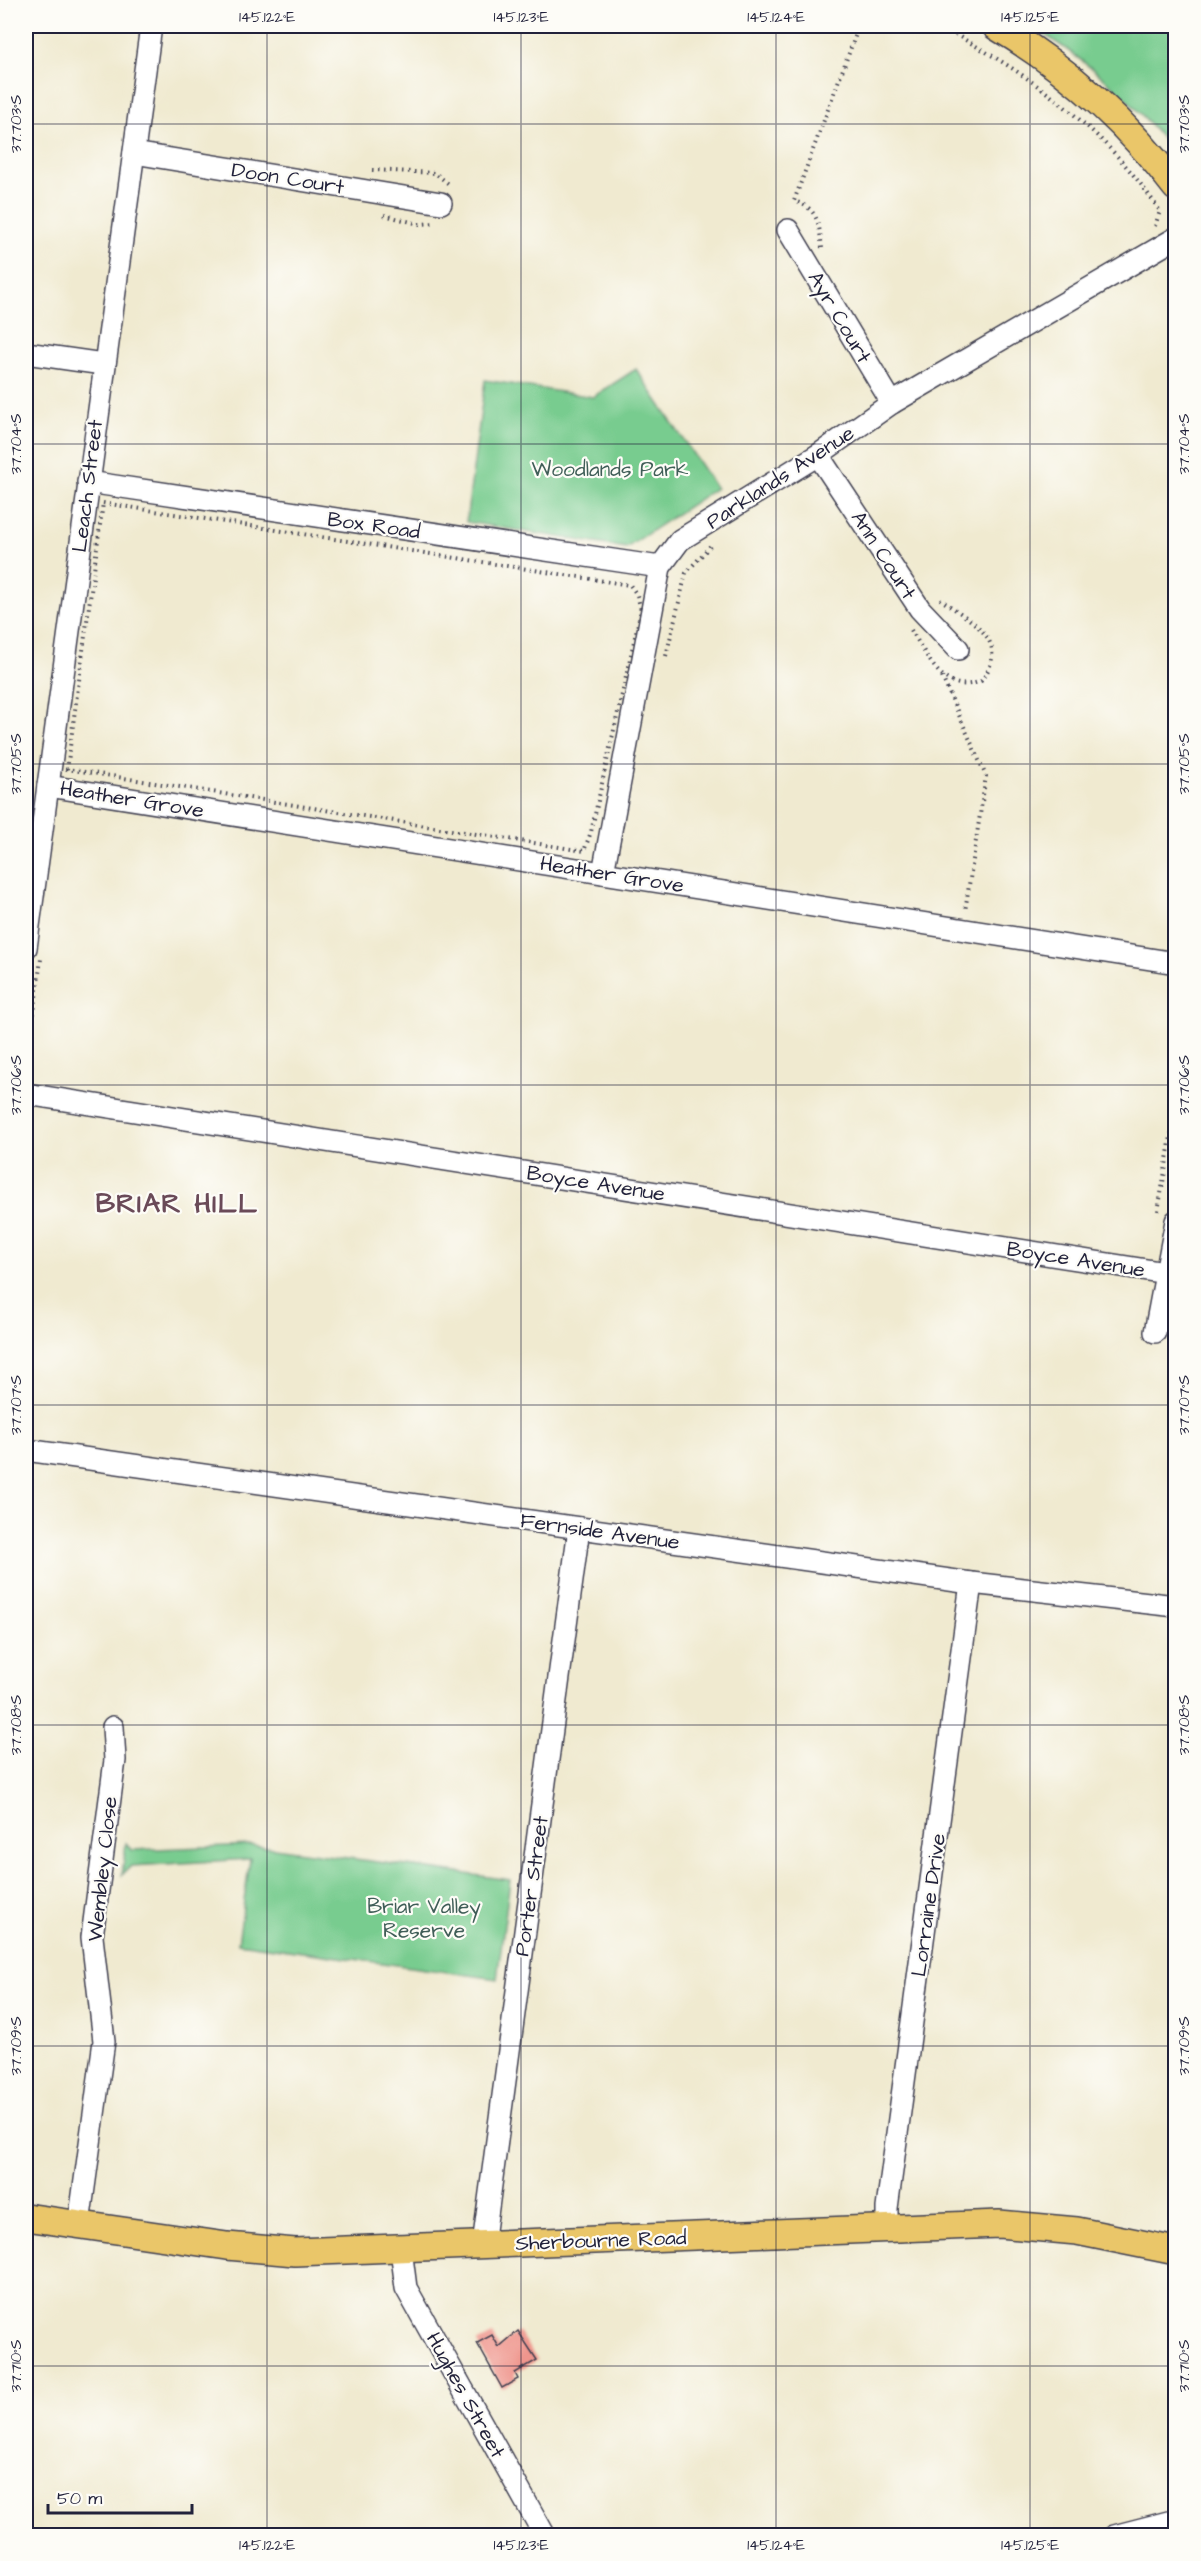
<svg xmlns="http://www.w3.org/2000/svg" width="1201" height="2561" viewBox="0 0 1201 2561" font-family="'Architects Daughter',sans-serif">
<rect width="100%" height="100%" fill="#fdfcf7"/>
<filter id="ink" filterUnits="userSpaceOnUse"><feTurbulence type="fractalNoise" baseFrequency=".0167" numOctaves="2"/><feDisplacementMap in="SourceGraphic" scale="12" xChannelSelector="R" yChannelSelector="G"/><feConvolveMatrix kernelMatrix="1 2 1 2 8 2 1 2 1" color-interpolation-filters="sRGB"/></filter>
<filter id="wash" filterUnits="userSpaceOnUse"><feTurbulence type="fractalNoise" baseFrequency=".008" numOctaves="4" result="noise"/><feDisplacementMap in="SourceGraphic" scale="24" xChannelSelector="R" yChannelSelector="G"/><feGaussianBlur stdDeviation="1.35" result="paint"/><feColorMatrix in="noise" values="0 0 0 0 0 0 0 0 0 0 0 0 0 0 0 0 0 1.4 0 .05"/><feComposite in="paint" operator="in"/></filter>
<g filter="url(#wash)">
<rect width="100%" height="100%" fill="#f0ead0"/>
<!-- green -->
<g fill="#78cc8f" stroke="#4d7765" stroke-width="1.5">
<path d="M1031,26H1175V155C1138,104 1086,59 1031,26Z"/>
<polygon points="636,369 716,488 626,548 466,522 485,380 593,397"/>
<polygon points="126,1843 132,1850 252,1845 510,1880 497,1979 238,1943 250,1859 131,1866 122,1875"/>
</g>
<g id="blocks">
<!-- building -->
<polygon fill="#ef958d" points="518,2331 537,2360 515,2373 518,2379 502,2388 477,2343 492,2335 499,2347"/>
</g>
</g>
<g filter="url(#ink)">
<use href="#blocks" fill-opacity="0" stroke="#414051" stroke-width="1.5"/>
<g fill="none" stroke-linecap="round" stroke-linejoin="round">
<!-- minor casing -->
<g stroke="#414051" stroke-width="24">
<g id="minor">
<polyline points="134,153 441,203"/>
<polyline points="788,230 892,403"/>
<polyline points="26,353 103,364"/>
<polyline points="818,455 920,609 958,649"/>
<polyline points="88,482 660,567"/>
<polyline points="48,786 1176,963"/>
<polyline points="603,873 660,567 680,540 818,455 892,403 1176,238"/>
<polyline points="26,948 151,26"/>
<polyline points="26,1094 1166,1273"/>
<polyline points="1155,1332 1176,1221"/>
<polyline points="26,1450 971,1583 1176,1606"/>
<polyline points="79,2224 104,2041 92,1937 115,1760 113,1727"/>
<polyline points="887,2228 887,2208 971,1583"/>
<polyline points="483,2245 579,1528"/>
<polyline points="401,2249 406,2288 545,2536"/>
<polyline points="1114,2536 1176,2520"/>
</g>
</g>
<!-- major casing -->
<g stroke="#414051" stroke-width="30">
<g id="major">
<path d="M996,26C1067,68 1126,121 1176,187"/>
<polyline points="26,2217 227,2246 295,2252 999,2224 1077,2231 1176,2251"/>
</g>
</g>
<!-- path -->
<g stroke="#414051" stroke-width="4" stroke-dasharray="1.5 4.5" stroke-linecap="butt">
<path d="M939,26C1025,70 1106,129 1160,211L1155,226"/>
<polyline points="372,170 435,173 450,185"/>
<polyline points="384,215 419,224 435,223"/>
<path d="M822,248C819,225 819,208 794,201L859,26"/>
<polygon points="103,503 630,585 637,595 641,610 591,832 584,851 67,769"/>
<path d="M911,630C929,658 943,696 981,681C1013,640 970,621 940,599"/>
<polyline points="666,656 686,573 710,546"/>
<polyline points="942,677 986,776 965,911"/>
<polyline points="26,1074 41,959"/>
<polyline points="1158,1211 1176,1108"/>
</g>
<!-- minor -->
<use href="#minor" stroke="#fff" stroke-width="21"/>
<!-- major -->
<use href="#major" stroke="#eac669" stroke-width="27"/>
</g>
</g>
<!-- ticks -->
<path fill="none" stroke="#22223b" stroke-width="1.5" stroke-opacity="0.45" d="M267,26V2536M521,26V2536M776,26V2536M1030,26V2536M26,124H1176M26,444H1176M26,764H1176M26,1085H1176M26,1405H1176M26,1725H1176M26,2046H1176M26,2366H1176"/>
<g text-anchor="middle" stroke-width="4.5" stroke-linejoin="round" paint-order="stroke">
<!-- street labels -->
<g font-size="21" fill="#22223b" stroke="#fdfcf7">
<text transform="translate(288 178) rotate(9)" y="7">Doon Court</text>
<text transform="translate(840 317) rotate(59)" y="7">Ayr Court</text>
<text transform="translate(780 477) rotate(-33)" y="7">Parklands Avenue</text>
<text transform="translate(87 486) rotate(-83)" y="7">Leach Street</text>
<text transform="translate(374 525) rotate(8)" y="7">Box Road</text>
<text transform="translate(884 555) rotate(57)" y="7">Ann Court</text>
<text transform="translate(132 799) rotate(9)" y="7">Heather Grove</text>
<text transform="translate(612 874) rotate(9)" y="7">Heather Grove</text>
<text transform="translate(596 1183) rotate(9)" y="7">Boyce Avenue</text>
<text transform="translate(1076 1259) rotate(9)" y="7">Boyce Avenue</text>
<text transform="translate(600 1531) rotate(8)" y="7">Fernside Avenue</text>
<text transform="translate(102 1869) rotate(-84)" y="7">Wembley Close</text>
<text transform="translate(531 1886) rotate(-82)" y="7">Porter Street</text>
<text transform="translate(928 1905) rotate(-82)" y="7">Lorraine Drive</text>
<text transform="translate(601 2240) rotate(-2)" y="7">Sherbourne Road</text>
<text transform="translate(466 2395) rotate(61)" y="7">Hughes Street</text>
</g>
<!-- park labels -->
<g font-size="21" fill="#405e58" stroke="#fdfcf7">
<text x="610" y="476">Woodlands Park</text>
<text x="424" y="1913">Briar Valley<tspan x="424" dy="24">Reserve</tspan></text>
</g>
<!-- district labels -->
<g font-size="27" font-weight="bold" letter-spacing="1.5" fill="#6a4a58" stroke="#fdfcf7">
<text x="177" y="1212">BRIAR HILL</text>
</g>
</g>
<!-- margin -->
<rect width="1201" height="2561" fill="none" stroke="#fdfcf7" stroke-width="66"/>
<!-- scale -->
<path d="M48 2504v9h144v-9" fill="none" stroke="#22223b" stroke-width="3"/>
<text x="57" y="2504" font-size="18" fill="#22223b" stroke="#fdfcf7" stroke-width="4.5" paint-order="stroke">50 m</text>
<rect x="33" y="33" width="1135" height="2495" fill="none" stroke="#22223b" stroke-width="2"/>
<g font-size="15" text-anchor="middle" fill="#22223b">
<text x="267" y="22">145.122°E</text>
<text x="521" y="22">145.123°E</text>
<text x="776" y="22">145.124°E</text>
<text x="1030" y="22">145.125°E</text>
<text transform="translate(16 124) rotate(-90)" y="5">37.703°S</text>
<text transform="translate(1184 124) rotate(-90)" y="5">37.703°S</text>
<text transform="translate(16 444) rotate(-90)" y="5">37.704°S</text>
<text transform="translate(1184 444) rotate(-90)" y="5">37.704°S</text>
<text transform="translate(16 764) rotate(-90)" y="5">37.705°S</text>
<text transform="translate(1184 764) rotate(-90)" y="5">37.705°S</text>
<text transform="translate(16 1085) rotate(-90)" y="5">37.706°S</text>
<text transform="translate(1184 1085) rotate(-90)" y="5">37.706°S</text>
<text transform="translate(16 1405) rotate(-90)" y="5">37.707°S</text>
<text transform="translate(1184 1405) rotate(-90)" y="5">37.707°S</text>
<text transform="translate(16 1725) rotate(-90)" y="5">37.708°S</text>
<text transform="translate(1184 1725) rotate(-90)" y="5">37.708°S</text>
<text transform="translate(16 2046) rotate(-90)" y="5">37.709°S</text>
<text transform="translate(1184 2046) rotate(-90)" y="5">37.709°S</text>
<text transform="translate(16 2366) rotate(-90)" y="5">37.710°S</text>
<text transform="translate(1184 2366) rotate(-90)" y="5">37.710°S</text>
<text x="267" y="2550">145.122°E</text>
<text x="521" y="2550">145.123°E</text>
<text x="776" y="2550">145.124°E</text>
<text x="1030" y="2550">145.125°E</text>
</g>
</svg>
